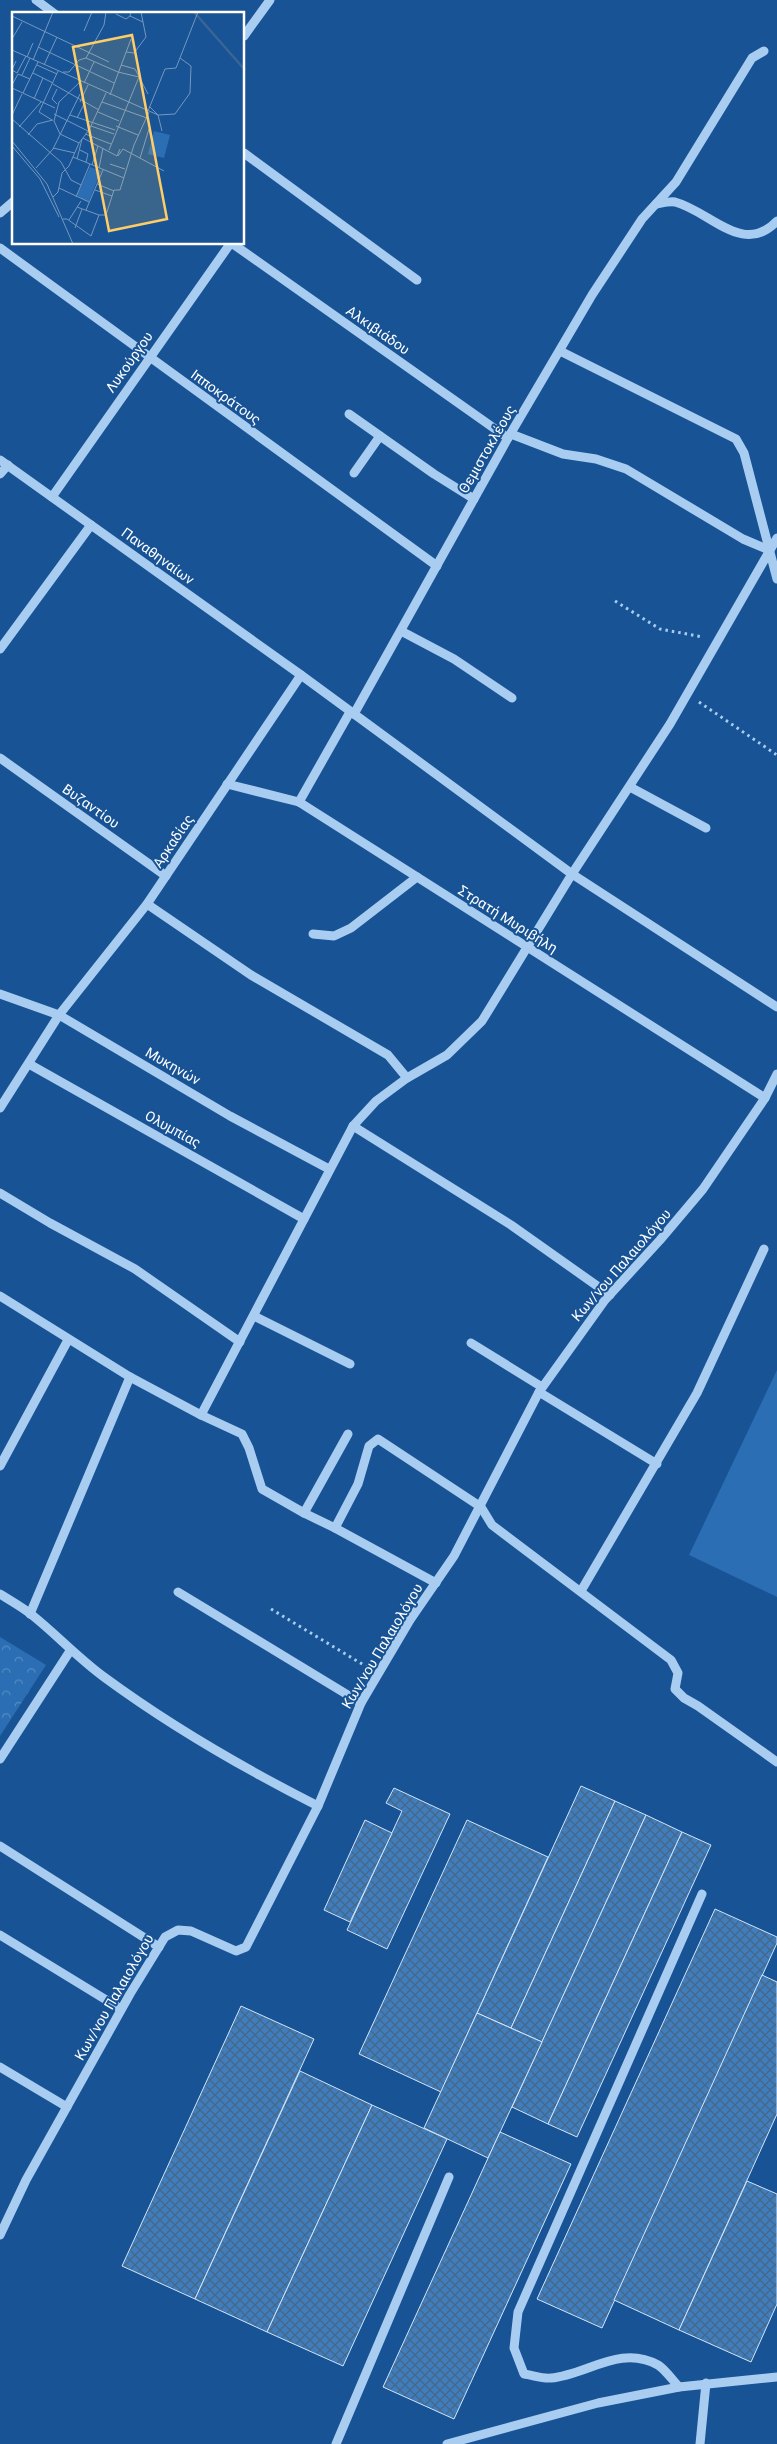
<svg xmlns="http://www.w3.org/2000/svg" width="777" height="2444" viewBox="0 0 777 2444" font-family="Roboto,sans-serif">
<defs>
<pattern id="park-crowns" width="20" height="18" patternUnits="userSpaceOnUse" patternTransform="scale(1.25)"><rect width="20" height="18" fill="#2b6eb3"/><path d="M2 6a3 3 0 1 1 6 0M12 15a3 3 0 1 1 6 0" fill="none" stroke="#558bc2"/></pattern>
<pattern id="building-cross-hatch" width="8" height="8" patternUnits="userSpaceOnUse" patternTransform="scale(1.25)"><rect width="8" height="8" fill="#407dbc"/><path d="M0 0l8 8M0 8l8-8" fill="none" stroke="#45678a"/></pattern>
</defs>
<rect width="100%" height="100%" fill="#175395"/>
<!-- park -->
<polygon fill="url(#park-crowns)" points="0,1637 46,1665 0,1736"/>
<!-- pitch -->
<polygon fill="#2b6eb3" points="777,1370 777,1597 689,1555"/>
<!-- building -->
<g fill="url(#building-cross-hatch)" stroke="#d0e5fc">
<polygon points="581,1786 615,1801 511,2028 477,2013"/>
<polygon points="394,1788 450,1814 387,1949 347,1930 402,1811 386,1803"/>
<polygon points="615,1801 646,1815 542,2042 511,2028"/>
<polygon points="646,1815 682,1832 548,2124 512,2107"/>
<polygon points="365,1820 392,1833 350,1922 324,1910"/>
<polygon points="467,1820 548,1857 441,2092 359,2054"/>
<polygon points="682,1832 711,1845 577,2137 548,2124"/>
<polygon points="715,1909 777,1937 777,1943 602,2328 537,2299"/>
<polygon points="762,1975 777,1982 777,2114 679,2330 614,2300"/>
<polygon points="241,2006 314,2039 195,2299 122,2266"/>
<polygon points="477,2013 542,2042 488,2158 424,2128"/>
<polygon points="300,2071 372,2105 267,2332 195,2299"/>
<polygon points="372,2105 447,2139 343,2366 267,2332"/>
<polygon points="500,2132 571,2164 454,2419 383,2387"/>
<polygon points="747,2181 777,2194 777,2304 751,2362 679,2330"/>
</g>
<g fill="none" stroke-linecap="round" stroke-linejoin="round">
<!-- path -->
<g stroke="#a9ccf1" stroke-width="3" stroke-dasharray="2.5 4" stroke-linecap="butt">
<polyline points="615,601 660,629 703,637"/>
<polyline points="699,702 777,755"/>
<polyline points="271,1609 367,1667"/>
</g>
<!-- minor -->
<g stroke="#a9ccf1" stroke-width="9">
<polyline points="36,0 55,14"/>
<polyline points="244,36 270,0"/>
<polyline points="244,153 417,280"/>
<path d="M656,204C662,203 670,201 675,202C710,211 743,257 777,221"/>
<polyline points="0,213 14,201"/>
<polyline points="233,244 508,438"/>
<polyline points="0,248 437,566"/>
<polyline points="560,351 736,439 744,453 777,579"/>
<polyline points="349,414 434,474 474,499"/>
<polyline points="511,434 563,454 596,459 626,469 743,539 769,550"/>
<polyline points="0,460 301,675 572,874 777,1007"/>
<polyline points="354,473 380,436"/>
<polyline points="0,474 8,465"/>
<polyline points="52,497 230,244"/>
<polyline points="401,631 454,659 512,698"/>
<polyline points="0,649 91,525"/>
<polyline points="354,714 508,438 592,295 642,219 676,182 752,58 764,51"/>
<polyline points="0,758 166,876"/>
<polyline points="227,784 299,802 765,1098"/>
<polyline points="630,787 706,828"/>
<polyline points="299,802 350,712"/>
<polyline points="147,904 251,975 388,1055 407,1078"/>
<polyline points="313,934 334,936 351,928 417,877"/>
<polyline points="0,994 59,1015 230,1116 329,1169"/>
<polyline points="29,1064 304,1219"/>
<polyline points="0,1108 59,1015 147,904 301,675"/>
<polyline points="353,1126 511,1225 610,1295"/>
<polyline points="0,1193 50,1223 135,1269 240,1342"/>
<polyline points="0,1296 130,1377 201,1415 242,1434 249,1448 262,1489 304,1513 348,1434"/>
<polyline points="254,1316 350,1364"/>
<polyline points="471,1343 542,1387"/>
<polyline points="539,1392 657,1464"/>
<polyline points="201,1415 353,1126 376,1101 407,1078 447,1055 482,1021 572,874 670,724 777,538"/>
<polyline points="0,1466 68,1340"/>
<polyline points="304,1513 335,1528 358,1484 369,1446 378,1439 481,1507 492,1525 671,1660 678,1673 675,1689 684,1698 698,1706 777,1762"/>
<polyline points="335,1528 436,1583"/>
<polyline points="581,1591 697,1393 764,1249"/>
<polyline points="178,1592 361,1703"/>
<path d="M0,1594C11,1601 22,1607 32,1615C57,1635 78,1658 104,1677C172,1727 243,1768 318,1806"/>
<polyline points="30,1614 130,1377"/>
<polyline points="0,1759 70,1651"/>
<polyline points="0,1846 159,1947"/>
<polyline points="0,1935 121,2009"/>
<polyline points="0,2067 67,2107"/>
<polyline points="0,2235 26,2180 130,1994 165,1937 178,1930 191,1931 236,1951 246,1947 318,1806 361,1703 410,1620 454,1556 539,1392 605,1300 660,1240 703,1189 765,1098 777,1074"/>
<path d="M679,2387C673,2381 665,2369 658,2365C620,2344 587,2375 551,2378C543,2379 532,2375 524,2374L514,2348L518,2312L702,1894"/>
<polyline points="336,2444 449,2177"/>
<polyline points="447,2444 598,2403 679,2387 777,2377"/>
<polyline points="700,2444 706,2383"/>
</g>
</g>
<g text-anchor="middle" stroke-width="4" stroke-linejoin="round" paint-order="stroke">
<!-- street labels -->
<g font-size="14" fill="#fff" stroke="#175395">
<text transform="translate(378 330) rotate(35)" y="5">Αλκιβιάδου</text>
<text transform="translate(129 362) rotate(-55)" y="5">Λυκούργου</text>
<text transform="translate(226 397) rotate(36)" y="5">Ιπποκράτους</text>
<text transform="translate(487 449) rotate(-60)" y="5">Θεμιστοκλέους</text>
<text transform="translate(158 556) rotate(36)" y="5">Παναθηναίων</text>
<text transform="translate(91 806) rotate(35)" y="5">Βυζαντίου</text>
<text transform="translate(173 841) rotate(-56)" y="5">Αρκαδίας</text>
<text transform="translate(508 919) rotate(32)" y="5">Στρατή Μυριβήλη</text>
<text transform="translate(173 1066) rotate(30)" y="5">Μυκηνών</text>
<text transform="translate(173 1129) rotate(29)" y="5">Ολυμπίας</text>
<text transform="translate(621 1265) rotate(-49)" y="5">Κων/νου Παλαιολόγου</text>
<text transform="translate(382 1646) rotate(-59)" y="5">Κων/νου Παλαιολόγου</text>
<text transform="translate(114 1997) rotate(-60)" y="5">Κων/νου Παλαιολόγου</text>
</g>
</g>
<!-- overview -->
<g transform="translate(12 12)">
<rect width="232" height="232" fill="#175395"/>
<path d="M78,155L89,159L77,189H73L65,183Z" fill="#2b6eb3"/>
<path d="M142,119L158,123L152,146L136,142Z" fill="#2b6eb3"/>
<path fill="none" stroke="#3a6595" stroke-width="2.5" d="M182,0L233,58"/>
<path fill="none" stroke="#7498bf" stroke-width="1" d="M119,0L118,4L131,10M104,2L114,7L118,4M0,4L97,50M72,19L80,0M0,27L10,10M26,35L102,71M0,38L146,103L163,102L178,81L179,54L168,46M114,40L122,41L134,25L129,0M15,45L21,31M74,46L106,60M21,48L41,0M4,49L0,58L5,61L14,44M25,53L45,62M32,53L45,25M109,53L123,57L136,82M51,60H57L67,48L74,46L92,13L94,0M21,61L41,71M10,63L18,46M72,71L82,50M41,72L87,98M0,73L6,62L18,67M0,76L43,96M11,81L26,50M98,83L119,27M22,87L31,66M68,90L76,73M90,90L135,106M45,92L40,87L45,77M137,94L146,103L150,119M136,99L153,57L164,56L186,0M86,100L107,109M42,102L76,119M0,103L10,82M58,103L103,118M65,106L72,92M0,107L49,150L59,168L69,173M40,108L27,100L46,59M79,114L102,122M104,114L126,123M7,115L29,90M73,122L99,132M16,123L25,112L41,108M71,126L105,144L108,137M0,129L35,172L61,232M67,131L48,122L42,109L47,90L69,69M0,134L28,167L47,205M41,136L63,141M68,138L76,142L74,150M97,138L127,65L106,60M106,144L111,137L152,159M61,145L112,166M128,146L137,117M65,147L70,127M98,152L113,157M80,153L86,134M24,156L41,137L68,82M87,156L91,136M85,172L102,179M47,176L77,190M83,178L100,184M41,185L46,180L50,161L57,154L67,131L77,118L94,81M64,185L78,152M65,195L87,203M74,198L91,158M87,203H94L102,178H108L122,133L137,100M51,207H55L79,224L87,203M57,208L69,189M63,216L70,197"/>
<path fill="#ffcd68" fill-opacity="0.15" stroke="#ffcd68" stroke-width="2.5" d="M120,23L155,207L97,219L61,35Z"/>
<rect width="232" height="232" fill="none" stroke="#fff" stroke-width="2.5"/>
</g>
</svg>
